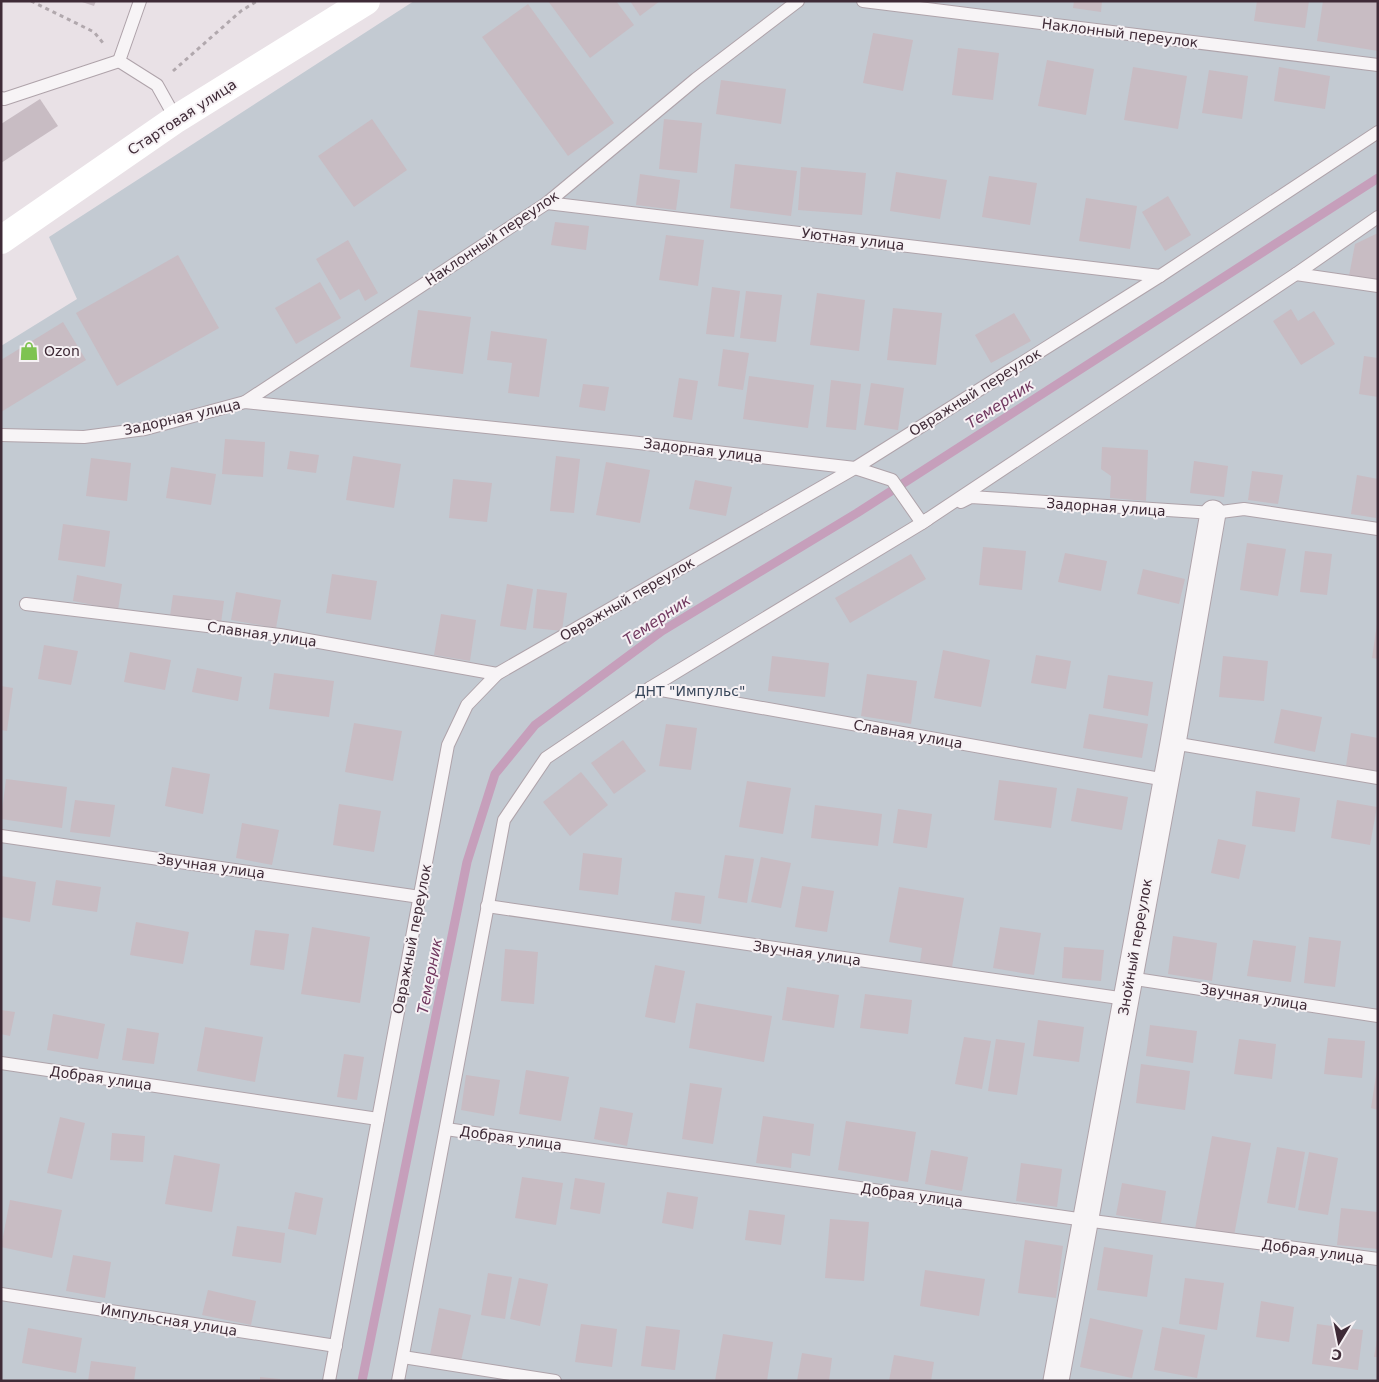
<svg xmlns="http://www.w3.org/2000/svg" width="1379" height="1382" viewBox="0 0 1379 1382" font-family="'DejaVu Sans',sans-serif">
<rect width="100%" height="100%" fill="#e9e1e6"/>
<!-- green -->
<polygon fill="#c3cad2" points="414,1 1378,1 1378,1381 1,1381 1,346 77,299 49,237"/>
<g fill="none" stroke-linecap="round" stroke-linejoin="round">
<!-- stream -->
<polyline stroke="#c69fbb" stroke-width="9" points="362,1381 467,862 495,774 535,725 662,631 857,513 1378,178"/>
</g>
<!-- building -->
<g fill="#c8bcc3">
<polygon points="79,1 96,1 94,6"/>
<polygon points="548,1 616,1 634,25 590,58"/>
<polygon points="630,1 660,1 640,16"/>
<polygon points="1074,1 1102,1 1101,12 1073,8"/>
<polygon points="1257,1 1309,1 1305,28 1254,21"/>
<polygon points="1323,1 1378,1 1378,51 1317,41"/>
<polygon points="528,4 614,123 568,156 482,37"/>
<polygon points="873,33 913,40 903,91 863,83"/>
<polygon points="958,48 999,53 993,100 952,95"/>
<polygon points="1047,60 1094,69 1086,115 1038,106"/>
<polygon points="1133,67 1187,76 1178,129 1124,120"/>
<polygon points="1279,67 1330,76 1325,109 1274,101"/>
<polygon points="1209,70 1248,76 1242,119 1202,113"/>
<polygon points="721,80 786,89 781,124 716,114"/>
<polygon points="40,99 58,126 1,163 1,124"/>
<polygon points="372,119 407,170 354,207 318,156"/>
<polygon points="664,119 702,123 697,173 659,169"/>
<polygon points="735,164 797,171 791,216 730,208"/>
<polygon points="801,167 866,173 862,215 798,210"/>
<polygon points="896,172 947,180 940,219 890,211"/>
<polygon points="640,174 680,180 676,210 636,205"/>
<polygon points="989,176 1037,183 1030,225 982,217"/>
<polygon points="1168,196 1191,235 1165,251 1142,212"/>
<polygon points="1086,198 1137,206 1130,249 1079,241"/>
<polygon points="555,222 589,226 586,250 551,245"/>
<polygon points="1378,233 1378,280 1349,276 1355,244"/>
<polygon points="666,235 704,240 698,286 659,280"/>
<polygon points="348,240 378,293 365,301 359,289 340,300 316,259"/>
<polygon points="178,255 219,328 117,386 76,313"/>
<polygon points="320,282 341,318 296,344 275,308"/>
<polygon points="712,287 740,291 734,337 706,334"/>
<polygon points="746,291 782,295 776,342 740,338"/>
<polygon points="817,293 865,300 859,351 810,345"/>
<polygon points="893,308 942,313 936,365 887,360"/>
<polygon points="1291,309 1298,321 1314,311 1335,344 1301,365 1273,321"/>
<polygon points="418,310 471,317 463,374 410,367"/>
<polygon points="1014,313 1031,341 991,363 975,335"/>
<polygon points="63,322 86,360 1,412 1,360"/>
<polygon points="491,331 547,339 539,397 508,393 512,363 487,360"/>
<polygon points="723,349 749,353 743,390 718,386"/>
<polygon points="1364,356 1378,358 1378,397 1359,394"/>
<polygon points="749,376 814,385 808,428 743,419"/>
<polygon points="679,378 698,381 692,420 673,417"/>
<polygon points="831,380 861,384 856,430 826,427"/>
<polygon points="871,383 904,388 898,430 864,425"/>
<polygon points="583,384 609,387 605,411 579,407"/>
<polygon points="225,439 265,442 263,477 222,474"/>
<polygon points="1102,447 1148,450 1146,501 1110,498 1111,476 1101,469"/>
<polygon points="290,451 319,455 316,473 287,469"/>
<polygon points="353,456 401,464 394,508 346,500"/>
<polygon points="556,456 580,459 574,513 550,511"/>
<polygon points="91,458 131,463 127,501 86,496"/>
<polygon points="1194,461 1228,466 1224,497 1190,493"/>
<polygon points="606,462 650,470 640,523 596,515"/>
<polygon points="171,467 216,474 211,505 166,498"/>
<polygon points="1252,471 1283,475 1278,504 1248,500"/>
<polygon points="1357,475 1378,479 1376,518 1351,514"/>
<polygon points="453,479 492,483 487,522 449,518"/>
<polygon points="695,480 732,487 726,516 689,509"/>
<polygon points="63,524 110,531 105,567 58,560"/>
<polygon points="1247,543 1286,549 1278,596 1240,590"/>
<polygon points="983,547 1026,551 1022,590 979,585"/>
<polygon points="1305,551 1332,554 1327,595 1300,592"/>
<polygon points="1065,553 1107,561 1101,591 1058,582"/>
<polygon points="911,554 926,579 850,623 835,598"/>
<polygon points="1143,569 1185,579 1179,604 1137,594"/>
<polygon points="332,574 377,581 371,620 326,613"/>
<polygon points="77,575 122,584 118,610 73,601"/>
<polygon points="507,584 533,589 526,630 500,626"/>
<polygon points="537,589 567,593 562,631 533,628"/>
<polygon points="236,592 281,600 276,628 231,620"/>
<polygon points="173,595 224,601 221,623 170,616"/>
<polygon points="441,614 476,620 470,661 434,655"/>
<polygon points="1377,624 1378,624 1378,659 1372,658"/>
<polygon points="44,645 78,651 71,685 38,679"/>
<polygon points="943,650 990,660 981,707 934,698"/>
<polygon points="130,652 171,660 165,690 124,682"/>
<polygon points="1036,655 1071,661 1066,689 1031,683"/>
<polygon points="772,656 829,663 825,697 768,691"/>
<polygon points="1223,656 1268,661 1264,701 1219,697"/>
<polygon points="197,668 242,677 238,701 192,692"/>
<polygon points="274,673 334,681 329,717 269,709"/>
<polygon points="867,674 917,681 911,724 861,716"/>
<polygon points="1108,675 1153,682 1148,716 1103,708"/>
<polygon points="1,686 13,688 7,731 1,730"/>
<polygon points="1281,709 1322,717 1315,752 1274,743"/>
<polygon points="1089,714 1148,724 1142,758 1083,748"/>
<polygon points="354,723 402,731 393,781 345,772"/>
<polygon points="666,724 697,728 691,770 659,766"/>
<polygon points="1351,733 1378,738 1377,771 1346,766"/>
<polygon points="623,740 646,771 614,794 591,763"/>
<polygon points="172,767 210,774 203,814 165,806"/>
<polygon points="581,772 608,805 570,836 543,802"/>
<polygon points="6,779 67,787 62,828 1,819"/>
<polygon points="999,780 1057,788 1051,828 994,820"/>
<polygon points="747,781 791,788 783,834 739,827"/>
<polygon points="1077,788 1128,797 1122,830 1071,821"/>
<polygon points="1256,791 1300,798 1295,832 1252,826"/>
<polygon points="75,800 115,805 110,837 70,832"/>
<polygon points="1337,800 1377,807 1370,845 1331,838"/>
<polygon points="339,804 381,811 374,852 333,845"/>
<polygon points="815,805 882,814 878,846 811,838"/>
<polygon points="898,809 932,814 927,848 893,843"/>
<polygon points="242,823 279,830 272,865 236,858"/>
<polygon points="1218,839 1246,845 1239,879 1211,873"/>
<polygon points="583,853 622,858 618,895 579,890"/>
<polygon points="725,855 754,859 747,903 718,898"/>
<polygon points="761,857 791,863 781,908 751,902"/>
<polygon points="1,876 36,882 30,922 1,917"/>
<polygon points="56,880 101,887 97,912 52,905"/>
<polygon points="802,886 834,891 827,932 795,927"/>
<polygon points="899,887 964,898 952,967 920,962 922,948 889,942"/>
<polygon points="675,892 705,896 701,924 671,920"/>
<polygon points="136,922 189,932 183,964 130,955"/>
<polygon points="312,927 370,937 360,1003 301,994"/>
<polygon points="1000,927 1041,933 1034,975 993,968"/>
<polygon points="255,930 289,934 284,970 250,965"/>
<polygon points="1173,936 1217,943 1212,981 1168,974"/>
<polygon points="1309,937 1341,941 1335,987 1304,983"/>
<polygon points="1253,940 1296,946 1291,982 1247,976"/>
<polygon points="1064,947 1104,950 1101,981 1062,978"/>
<polygon points="505,949 538,952 534,1004 501,1001"/>
<polygon points="655,965 685,971 675,1023 645,1017"/>
<polygon points="787,987 839,995 834,1028 782,1020"/>
<polygon points="865,994 912,1000 908,1034 860,1028"/>
<polygon points="696,1003 772,1016 764,1062 689,1048"/>
<polygon points="1,1010 15,1012 10,1036 1,1034"/>
<polygon points="53,1014 105,1024 98,1059 47,1050"/>
<polygon points="1038,1020 1084,1027 1079,1062 1033,1056"/>
<polygon points="1150,1025 1197,1031 1193,1063 1146,1056"/>
<polygon points="205,1027 263,1037 255,1082 197,1071"/>
<polygon points="127,1028 159,1033 154,1064 122,1060"/>
<polygon points="964,1037 991,1041 982,1089 955,1084"/>
<polygon points="1328,1038 1365,1041 1362,1078 1324,1074"/>
<polygon points="996,1039 1025,1043 1017,1095 988,1091"/>
<polygon points="1239,1039 1276,1044 1272,1079 1234,1074"/>
<polygon points="344,1054 364,1057 357,1100 337,1097"/>
<polygon points="1141,1064 1190,1071 1185,1110 1136,1103"/>
<polygon points="1377,1069 1378,1070 1378,1110 1371,1108"/>
<polygon points="526,1070 569,1077 561,1121 519,1114"/>
<polygon points="466,1075 500,1080 494,1116 461,1110"/>
<polygon points="690,1083 722,1088 713,1144 682,1139"/>
<polygon points="600,1107 633,1113 627,1146 594,1139"/>
<polygon points="763,1116 814,1124 810,1156 792,1153 791,1168 756,1163"/>
<polygon points="60,1117 85,1123 72,1179 47,1173"/>
<polygon points="846,1121 916,1132 908,1182 838,1170"/>
<polygon points="112,1133 145,1136 143,1162 110,1160"/>
<polygon points="1212,1136 1251,1143 1234,1236 1195,1229"/>
<polygon points="1277,1147 1305,1152 1295,1208 1267,1203"/>
<polygon points="931,1150 968,1157 962,1191 925,1184"/>
<polygon points="1309,1152 1338,1158 1328,1215 1298,1210"/>
<polygon points="174,1155 220,1164 212,1212 165,1204"/>
<polygon points="1021,1163 1062,1169 1057,1207 1016,1201"/>
<polygon points="522,1177 563,1183 556,1225 515,1218"/>
<polygon points="575,1178 605,1183 600,1214 570,1209"/>
<polygon points="1122,1183 1166,1191 1161,1223 1116,1215"/>
<polygon points="295,1192 323,1198 316,1235 288,1229"/>
<polygon points="667,1192 698,1197 693,1229 662,1223"/>
<polygon points="10,1200 62,1210 52,1258 1,1247"/>
<polygon points="1341,1208 1378,1212 1378,1249 1337,1245"/>
<polygon points="749,1210 785,1215 781,1245 745,1240"/>
<polygon points="830,1219 869,1222 864,1281 825,1278"/>
<polygon points="237,1226 285,1233 281,1263 232,1256"/>
<polygon points="1025,1240 1063,1246 1056,1298 1018,1293"/>
<polygon points="1104,1247 1153,1255 1147,1297 1097,1290"/>
<polygon points="73,1255 111,1262 105,1298 66,1291"/>
<polygon points="925,1270 985,1279 979,1316 920,1306"/>
<polygon points="488,1273 512,1277 505,1319 481,1315"/>
<polygon points="519,1278 548,1284 540,1326 510,1319"/>
<polygon points="1185,1278 1224,1283 1217,1330 1179,1324"/>
<polygon points="208,1290 256,1301 251,1325 202,1315"/>
<polygon points="1261,1301 1294,1307 1289,1342 1256,1337"/>
<polygon points="439,1308 471,1315 461,1361 430,1355"/>
<polygon points="1090,1318 1143,1330 1132,1378 1080,1367"/>
<polygon points="581,1324 617,1329 612,1367 575,1362"/>
<polygon points="1317,1324 1363,1330 1358,1370 1312,1364"/>
<polygon points="646,1326 680,1330 675,1370 641,1366"/>
<polygon points="1162,1327 1205,1335 1197,1378 1154,1370"/>
<polygon points="28,1328 82,1338 76,1373 22,1363"/>
<polygon points="723,1334 773,1342 767,1381 715,1381"/>
<polygon points="1377,1340 1378,1340 1378,1357 1374,1357"/>
<polygon points="802,1353 832,1358 829,1381 797,1381"/>
<polygon points="894,1355 934,1362 931,1381 889,1381"/>
<polygon points="91,1361 136,1367 134,1381 88,1381"/>
<polygon points="260,1377 280,1379 280,1381 260,1381"/>
</g>
<g fill="none" stroke-linecap="round" stroke-linejoin="round">
<!-- lane casing -->
<g stroke="#afa3aa" stroke-width="14">
<g id="lane">
<polyline points="140,1 119,61 157,85 176,119"/>
<polyline points="863,1 1378,65"/>
<polyline points="1,98 4,99 119,61"/>
<polyline points="547,203 1160,276"/>
<polyline points="1296,274 1378,286"/>
<polyline points="245,402 547,203 696,79 798,1"/>
<polyline points="1,435 84,437 145,429 245,402 630,442 855,468 892,480 922,523 928,519"/>
<polyline points="961,502 971,497 1213,513 1244,509 1378,529"/>
<polyline points="26,604 280,635 497,674"/>
<polyline points="650,688 1166,780"/>
<polyline points="1173,743 1378,778"/>
<polyline points="1,836 420,897"/>
<polyline points="487,906 1126,999"/>
<polyline points="1129,978 1378,1016"/>
<polyline points="1,1063 378,1119"/>
<polyline points="446,1129 1085,1220 1378,1259"/>
<polyline points="1,1294 336,1346"/>
<polyline points="403,1357 555,1381"/>
<polyline points="329,1381 448,745 467,705 497,674 855,468 1160,276 1378,132"/>
<polyline points="398,1381 504,820 546,758 650,688 922,523 1296,274 1378,217"/>
</g>
</g>
<!-- street casing -->
<g stroke="#afa3aa" stroke-width="27">
<polyline id="street" points="1056,1381 1173,743 1213,513"/>
</g>
<!-- path -->
<g stroke="#b1a8ad" stroke-width="3" stroke-dasharray="4 4" stroke-linecap="butt">
<polyline points="31,1 94,32 103,43"/>
<polyline points="173,71 241,11 257,1"/>
</g>
<!-- lane -->
<use href="#lane" stroke="#f7f4f6" stroke-width="12"/>
<!-- street -->
<use href="#street" stroke="#f7f4f6" stroke-width="25"/>
<!-- secondary -->
<polyline stroke="#fff" stroke-width="28" points="1,240 176,119 366,1"/>
</g>
<!-- icons -->
<defs>
<g id="shop-bare" transform="scale(1.5)"><path d="M-5-2.5h2.3a2.7 3.5 0 0 1 5.4 0H5L5.5 6h-11ZM-1.5-2.5h3a1.5 2.3 0 0 0-3 0Z" fill="#7ec351" stroke="#f6f1f4" stroke-width="2.5" paint-order="stroke"/></g>
</defs>
<g fill-rule="evenodd">
<use href="#shop-bare" x="29" y="351"/>
</g>
<g text-anchor="middle" stroke-width="4" stroke-linejoin="round" paint-order="stroke">
<!-- street labels -->
<g font-size="14" fill="#3f2b37" stroke="#f6f1f4">
<text transform="translate(1120 33) rotate(7)" y="5">Наклонный переулок</text>
<text transform="translate(182 117) rotate(-33)" y="5">Стартовая улица</text>
<text transform="translate(492 238) rotate(-34)" y="5">Наклонный переулок</text>
<text transform="translate(853 239) rotate(7)" y="5">Уютная улица</text>
<text transform="translate(975 392) rotate(-32)" y="5">Овражный переулок</text>
<text transform="translate(182 417) rotate(-13)" y="5">Задорная улица</text>
<text transform="translate(703 450) rotate(7)" y="5">Задорная улица</text>
<text transform="translate(1106 507) rotate(4)" y="5">Задорная улица</text>
<text transform="translate(627 599) rotate(-30)" y="5">Овражный переулок</text>
<text transform="translate(262 634) rotate(8)" y="5">Славная улица</text>
<text transform="translate(908 734) rotate(10)" y="5">Славная улица</text>
<text transform="translate(211 866) rotate(8)" y="5">Звучная улица</text>
<text transform="translate(412 939) rotate(-79)" y="5">Овражный переулок</text>
<text transform="translate(1135 947) rotate(-80)" y="5">Знойный переулок</text>
<text transform="translate(807 953) rotate(8)" y="5">Звучная улица</text>
<text transform="translate(1254 997) rotate(9)" y="5">Звучная улица</text>
<text transform="translate(101 1078) rotate(8)" y="5">Добрая улица</text>
<text transform="translate(511 1138) rotate(8)" y="5">Добрая улица</text>
<text transform="translate(912 1195) rotate(8)" y="5">Добрая улица</text>
<text transform="translate(1313 1251) rotate(8)" y="5">Добрая улица</text>
<text transform="translate(169 1320) rotate(9)" y="5">Импульсная улица</text>
</g>
<!-- poi labels -->
<g font-size="14" fill="#3f2b37" stroke="#f6f1f4" text-anchor="start">
<text x="44" y="356">Ozon</text>
</g>
<!-- park labels -->
<g font-size="14" fill="#39475a" stroke="#f6f1f4">
<text x="690" y="696">ДНТ "Импульс"</text>
</g>
<!-- water labels -->
<g font-size="15" font-style="italic" fill="#70385f" stroke="#f6f1f4">
<text transform="translate(1000 404) rotate(-33)" y="5">Темерник</text>
<text transform="translate(657 620) rotate(-34)" y="5">Темерник</text>
<text transform="translate(430 976) rotate(-79)" y="5">Темерник</text>
</g>
</g>
<!-- border -->
<rect width="1379" height="1382" fill="none" stroke="#3f2b37" stroke-width="5"/>
<!-- north arrow -->
<g transform="translate(1339 1342) rotate(190)" stroke="#f6f1f4" stroke-width="4" paint-order="stroke">
<path d="M0-4L9 19L0 12L-9 19Z" fill="#3f2b37"/>
<text y="-8" font-size="14" font-weight="bold" text-anchor="middle" fill="#3f2b37">С</text>
</g>
</svg>
